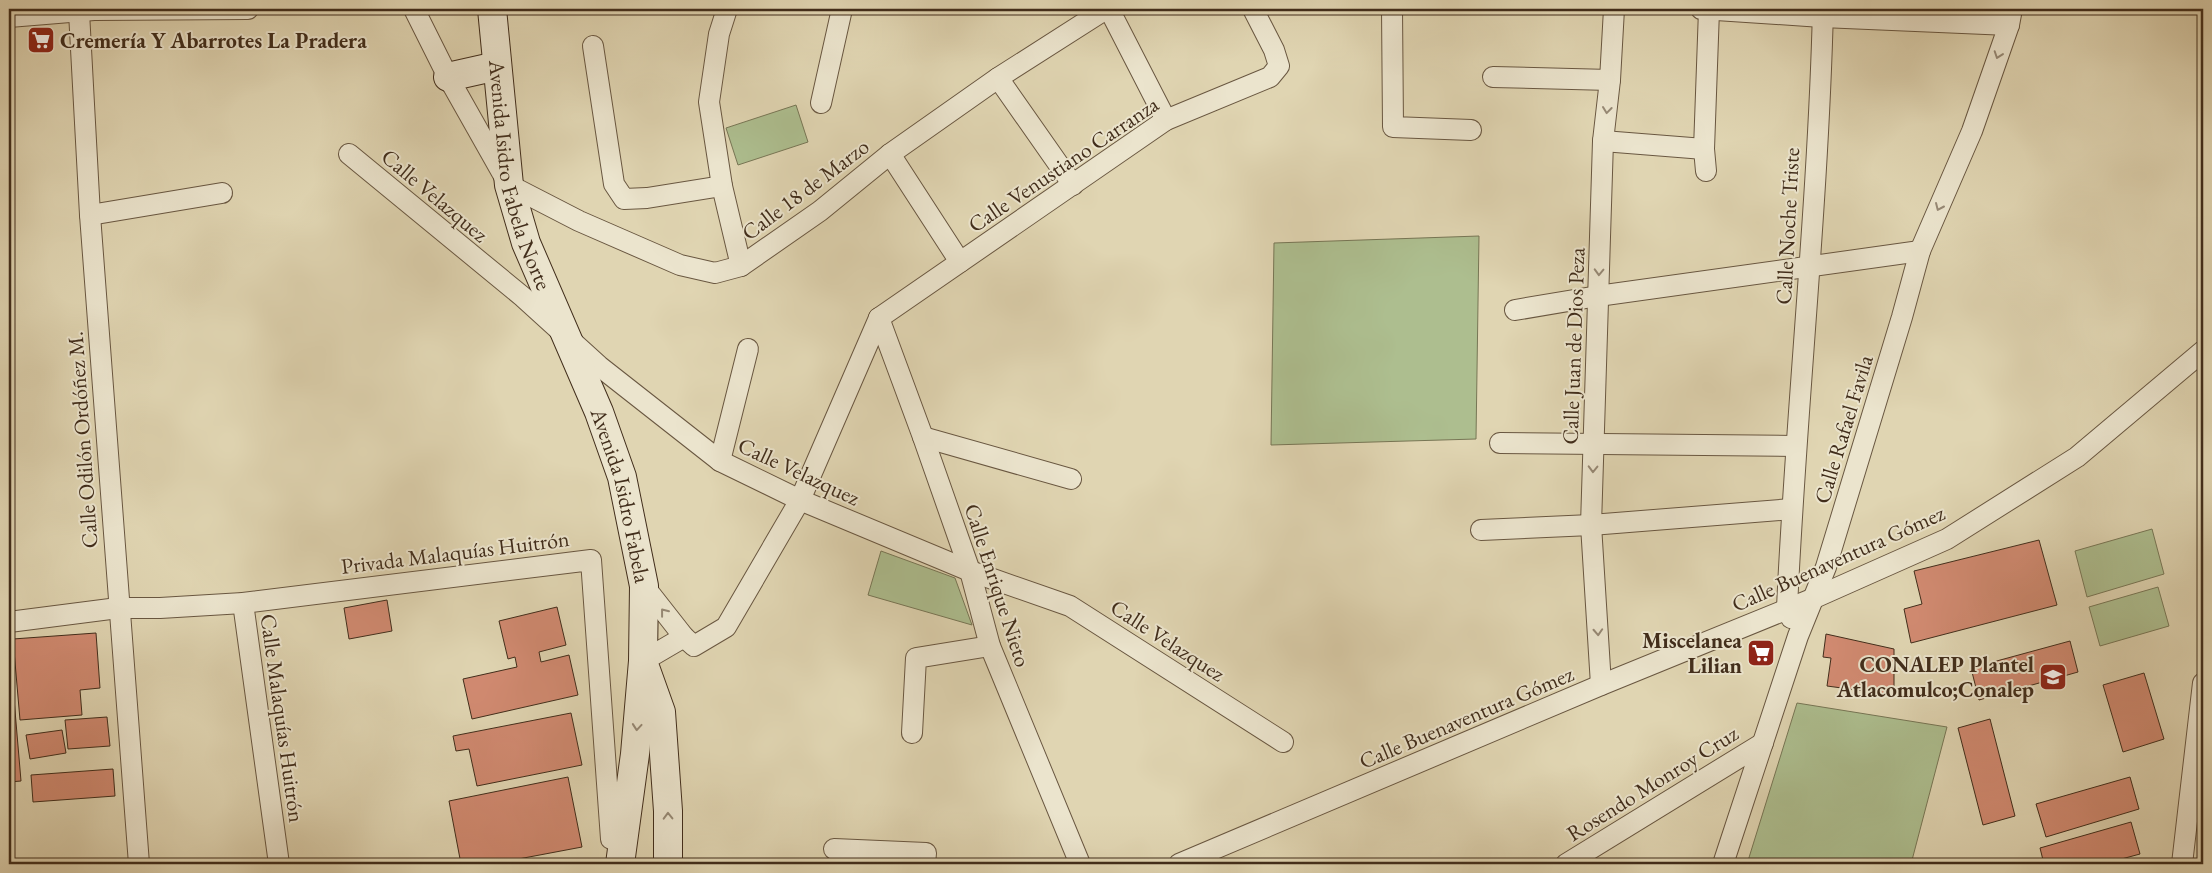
<svg xmlns="http://www.w3.org/2000/svg" width="2212" height="873" viewBox="0 0 2212 873" font-family="'EB Garamond',serif">
<rect width="100%" height="100%" fill="#e0d5b2"/>
<filter id="stains"><feTurbulence type="fractalNoise" baseFrequency=".004" numOctaves="4"/><feColorMatrix values="0 0 0 0 .2 0 0 0 0 .09 0 0 0 0 .02 0 0 0 .5 -.17"/></filter>
<radialGradient id="worn" r=".72"><stop offset=".6" stop-color="#630" stop-opacity="0"/><stop offset="1" stop-color="#630" stop-opacity=".3"/></radialGradient>
<!-- green -->
<g fill="#adbe8f" stroke="#777655">
<polygon points="796,105 808,142 738,165 726,128"/>
<polygon points="1479,236 1476,439 1271,445 1274,243"/>
<polygon points="2152,529 2164,574 2087,597 2075,551"/>
<polygon points="881,551 955,578 972,625 868,595"/>
<polygon points="2158,587 2169,626 2100,646 2089,607"/>
<polygon points="1797,703 1947,727 1911,864 1747,864"/>
</g>
<!-- building -->
<g fill="#d18a71" stroke="#412d1b">
<polygon points="2039,540 2057,605 1911,643 1904,609 1922,604 1914,571"/>
<polygon points="387,600 392,631 349,639 344,608"/>
<polygon points="557,607 566,645 539,652 541,662 569,655 578,695 472,719 463,679 517,667 515,657 508,659 499,621"/>
<polygon points="96,633 100,688 80,690 82,715 20,720 13,639"/>
<polygon points="1826,634 1894,649 1894,695 1827,686 1831,658 1823,657"/>
<polygon points="9,640 21,781 9,782"/>
<polygon points="2070,641 2078,672 1979,700 1971,668"/>
<polygon points="2144,673 2164,739 2123,752 2103,685"/>
<polygon points="571,713 582,765 477,786 469,749 456,751 453,736"/>
<polygon points="107,717 110,746 68,749 65,720"/>
<polygon points="1990,719 2015,816 1983,825 1958,728"/>
<polygon points="62,730 66,753 30,759 26,735"/>
<polygon points="113,769 115,796 33,802 31,775"/>
<polygon points="568,777 582,847 492,864 461,864 449,801"/>
<polygon points="2130,777 2139,809 2046,837 2036,804"/>
<polygon points="2131,822 2140,854 2103,864 2044,864 2040,848"/>
</g>
<g fill="none" stroke-linecap="round" stroke-linejoin="round">
<!-- street casing -->
<g stroke="#695741" stroke-width="22">
<g id="street">
<polyline points="414,9 448,77 509,185 579,221 680,265 715,273 741,266 820,211 890,154 998,78 1106,9"/>
<polyline points="727,9 719,34 709,102 722,186 741,266"/>
<polyline points="1109,9 1166,120"/>
<polyline points="1392,9 1393,127 1471,130"/>
<polyline points="1701,9 1822,17 2009,25"/>
<polyline points="79,12 90,215 139,864"/>
<polyline points="9,17 94,10 248,9"/>
<polyline points="593,46 614,184 624,199 647,198 722,186"/>
<polyline points="1493,77 1610,80"/>
<polyline points="998,78 1073,185"/>
<polyline points="821,103 842,9"/>
<polyline points="1603,141 1704,149"/>
<polyline points="349,154 523,297 599,366 720,461 800,500 970,571 1070,606 1283,742"/>
<polyline points="890,154 960,262"/>
<polyline points="1706,171 1704,149 1709,10"/>
<polyline points="90,215 222,193"/>
<polyline points="1515,310 1598,296 1920,251"/>
<polyline points="879,318 923,437 970,571 990,646 1080,864"/>
<polyline points="879,318 1166,120 1270,77 1279,66 1274,50 1253,9"/>
<polyline points="923,437 1071,479"/>
<polyline points="1500,443 1795,446"/>
<polyline points="720,461 748,349"/>
<polyline points="1481,530 1591,525 1792,509"/>
<polyline points="644,586 684,637 694,646 726,627 800,500 879,318"/>
<polyline points="243,603 279,864"/>
<path d="M1791,618L1787,608C1796,408 1818,209 1823,9"/>
<polyline points="9,622 118,608 160,608 243,603 591,560 611,839 623,838"/>
<polyline points="643,661 684,637"/>
<polyline points="1601,685 1591,525 1603,141 1610,80 1614,9"/>
<polyline points="912,733 916,658 990,646"/>
<polyline points="834,849 926,853 925,864"/>
<polyline points="1179,864 1601,685 1812,599 1947,539 2077,457 2203,351"/>
<polyline points="1566,864 1763,743"/>
<polyline points="1723,864 1798,636 1826,567 1902,317 1920,251 1972,131 2009,25 2012,9"/>
<polyline points="2182,864 2203,683"/>
</g>
</g>
<!-- secondary casing -->
<g stroke="#412d1b" stroke-width="30">
<g id="secondary">
<path id="s1" d="M492,9L509,185L526,243L599,412L622,477L644,586L643,661L635,754L620,864"/>
<polyline points="448,77 497,66"/>
<polyline points="646,670 661,712 668,811 668,864"/>
</g>
</g>
<!-- street -->
<use href="#street" stroke="#ebe4cd" stroke-width="20"/>
<!-- secondary -->
<use href="#secondary" stroke="#ebe4cd" stroke-width="28"/>
</g>
<!-- one-way arrows -->
<defs><path id="oneway-chevron" d="M-2-3.5L2.5 0L-2 3.5" fill="none" stroke-width="1.6" stroke-linecap="round" stroke-linejoin="round" transform="scale(1.25)"/></defs>
<g stroke="#968874">
<use href="#oneway-chevron" transform="translate(1998 55) rotate(109)"/>
<use href="#oneway-chevron" transform="translate(1607 110) rotate(97)"/>
<use href="#oneway-chevron" transform="translate(1939 207) rotate(114)"/>
<use href="#oneway-chevron" transform="translate(1599 272) rotate(92)"/>
<use href="#oneway-chevron" transform="translate(1593 469) rotate(91)"/>
<use href="#oneway-chevron" transform="translate(664 612) rotate(-128)"/>
<use href="#oneway-chevron" transform="translate(1598 632) rotate(87)"/>
<use href="#oneway-chevron" transform="translate(637 727) rotate(95)"/>
<use href="#oneway-chevron" transform="translate(668 816) rotate(-91)"/>
</g>
<!-- icons -->
<defs>
<g id="supermarket-square" transform="scale(1.4375)"><rect x="-9" y="-9" width="18" height="18" rx="4" fill="#8f2418" stroke="#ebe4cd"/><path d="M-6-5.5h2.5l.6 2H6L4.5 2H-2.5L-4.4-4H-6ZM-1.5 3.2a1.3 1.3 0 1 0 .1 0ZM3 3.2a1.3 1.3 0 1 0 .1 0Z" fill="#fff"/></g>
<g id="school-square" transform="scale(1.4375)"><rect x="-9" y="-9" width="18" height="18" rx="4" fill="#8f2418" stroke="#ebe4cd"/><path d="M0-5L7-2L0 1L-7-2ZM-4 1L0 2.5L4 1V4Q0 6-4 4Z" fill="#fff"/></g>
</defs>
<g fill-rule="evenodd">
<use href="#supermarket-square" x="41" y="40"/>
<use href="#supermarket-square" x="1761" y="653"/>
<use href="#school-square" x="2053" y="677"/>
</g>
<g text-anchor="middle" stroke-width="4" stroke-linejoin="round" paint-order="stroke">
<!-- poi labels -->
<g font-size="22" font-weight="bold" fill="#412d1b" stroke="#ebe4cd" text-anchor="end">
<text x="60" y="48" text-anchor="start">Cremería Y Abarrotes La Pradera</text>
<text x="1742" y="648">Miscelanea<tspan x="1742" dy="25">Lilian</tspan></text>
<text x="2034" y="672">CONALEP Plantel<tspan x="2034" dy="25">Atlacomulco;Conalep</tspan></text>
</g>
<!-- street labels -->
<g font-size="22" fill="#412d1b" stroke="#ebe4cd">
<text transform="translate(1063 164) rotate(-34)" y="8">Calle Venustiano Carranza</text>
<text dy="8" stroke="none"><textPath href="#s1" startOffset="169">Avenida Isidro Fabela Norte</textPath></text>
<text transform="translate(805 189) rotate(-37)" y="8">Calle 18 de Marzo</text>
<text transform="translate(435 195) rotate(40)" y="8">Calle Velazquez</text>
<text transform="translate(1787 226) rotate(-87)" y="8">Calle Noche Triste</text>
<text transform="translate(1573 346) rotate(-88)" y="8">Calle Juan de Dios Peza</text>
<text transform="translate(1843 429) rotate(-73)" y="8">Calle Rafael Favila</text>
<text transform="translate(82 440) rotate(-94)" y="8">Calle Odilón Ordóñez M.</text>
<text transform="translate(799 471) rotate(25)" y="8">Calle Velazquez</text>
<text dy="8" stroke="none"><textPath href="#s1" startOffset="508">Avenida Isidro Fabela</textPath></text>
<text transform="translate(455 552) rotate(-7)" y="8">Privada Malaquías Huitrón</text>
<text transform="translate(1838 558) rotate(-24)" y="8">Calle Buenaventura Gómez</text>
<text transform="translate(998 585) rotate(72)" y="8">Calle Enrique Nieto</text>
<text transform="translate(1168 640) rotate(33)" y="8">Calle Velazquez</text>
<text transform="translate(1466 717) rotate(-23)" y="8">Calle Buenaventura Gómez</text>
<text transform="translate(283 718) rotate(82)" y="8">Calle Malaquías Huitrón</text>
<text transform="translate(1652 783) rotate(-32)" y="8">Rosendo Monroy Cruz</text>
</g>
</g>
<!-- margin -->
<rect width="2212" height="873" fill="none" stroke="#e0d5b2" stroke-width="30"/>
<rect x="10" y="10" width="2192" height="853" fill="none" stroke="#412d1b" stroke-width="2.5"/>
<rect x="15" y="15" width="2182" height="843" fill="none" stroke="#412d1b"/>
<rect width="100%" height="100%" filter="url(#stains)"/>
<rect width="100%" height="100%" fill="url(#worn)"/>
</svg>
